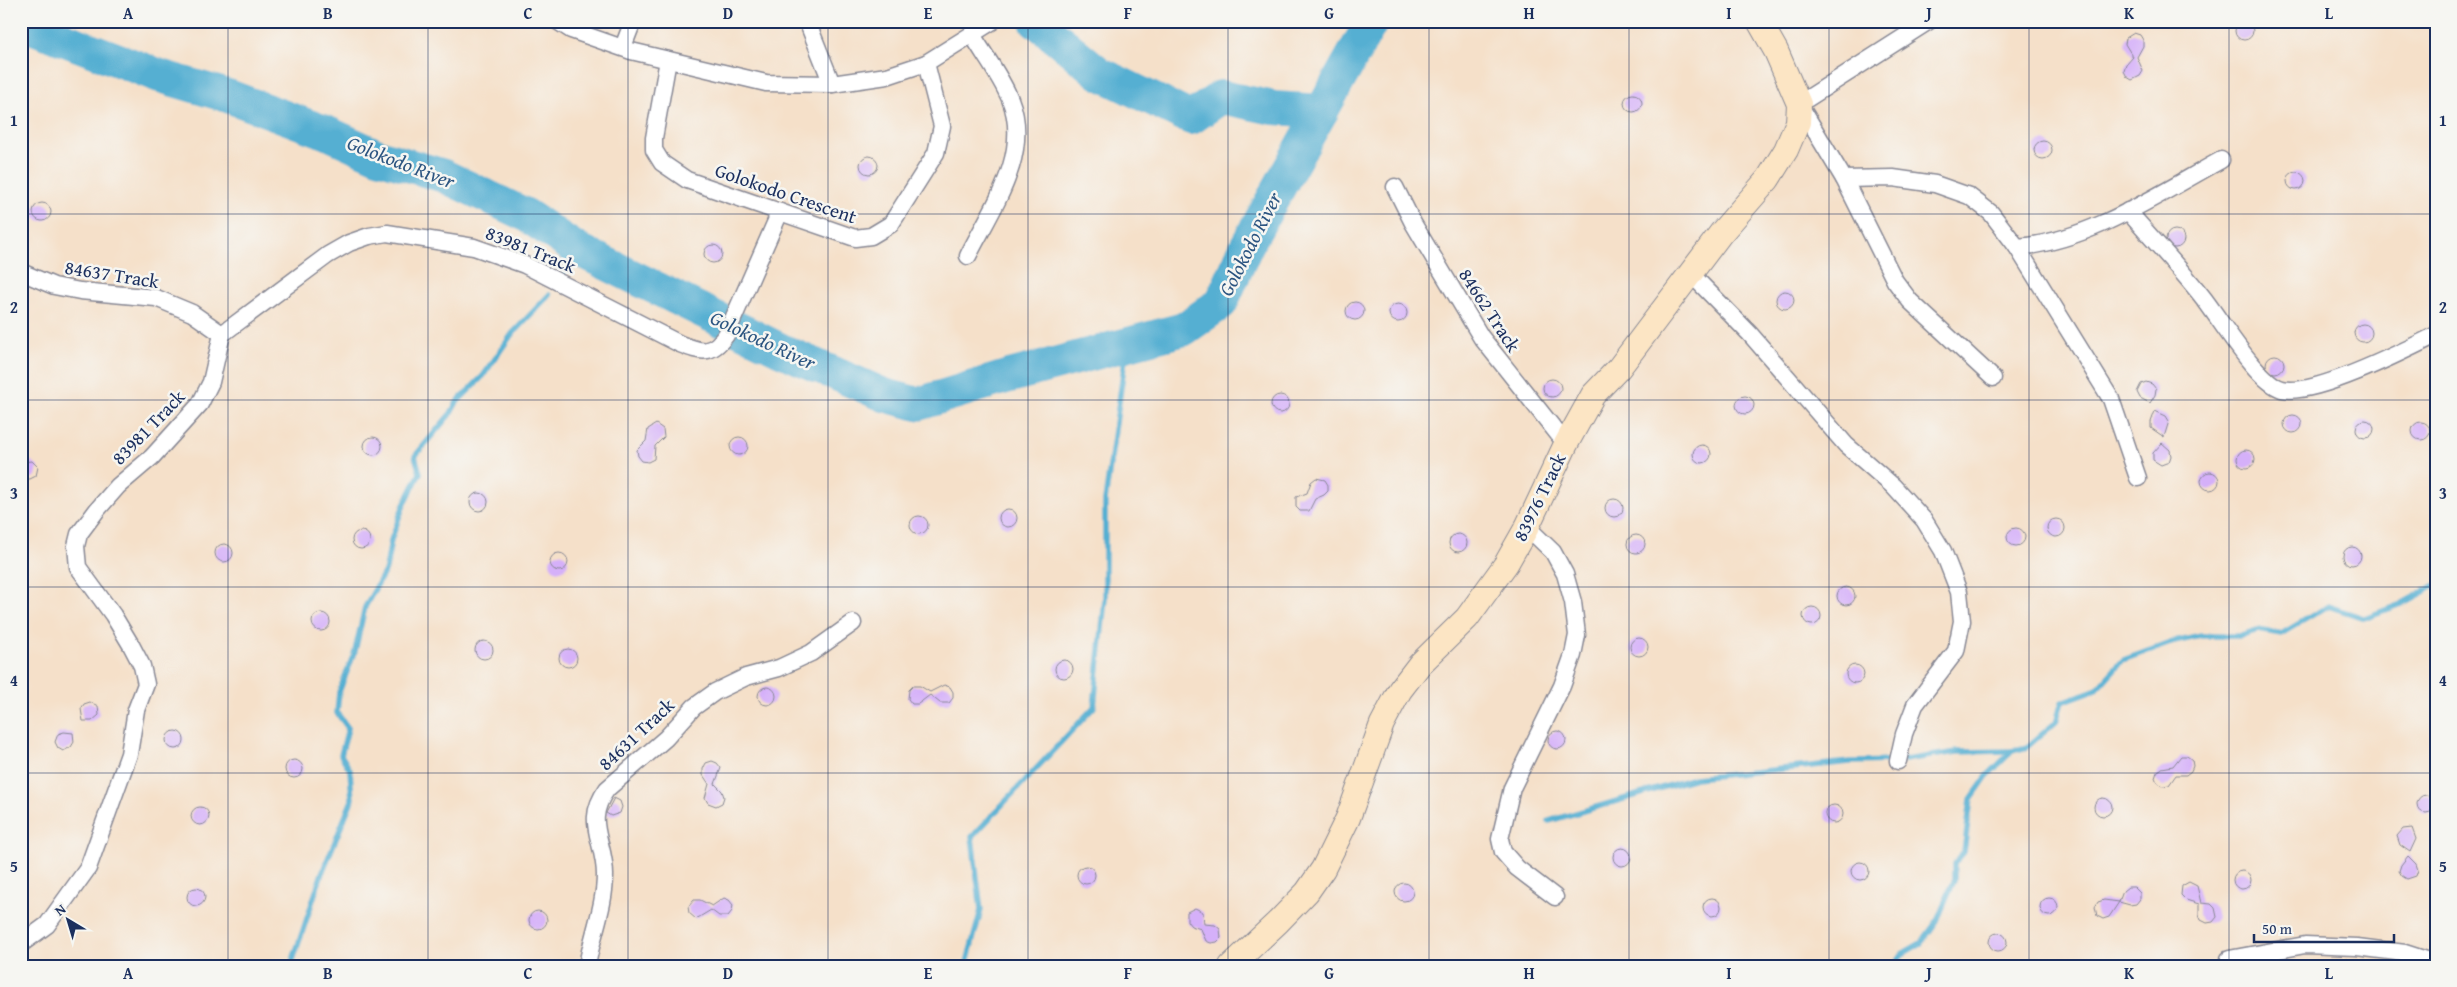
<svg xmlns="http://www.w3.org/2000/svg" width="2457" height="987" viewBox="0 0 2457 987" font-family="'Gentium Book Plus',serif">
<rect width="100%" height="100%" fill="#f6f6f2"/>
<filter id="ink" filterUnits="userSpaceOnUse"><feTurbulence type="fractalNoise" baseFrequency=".02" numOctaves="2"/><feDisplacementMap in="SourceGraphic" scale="10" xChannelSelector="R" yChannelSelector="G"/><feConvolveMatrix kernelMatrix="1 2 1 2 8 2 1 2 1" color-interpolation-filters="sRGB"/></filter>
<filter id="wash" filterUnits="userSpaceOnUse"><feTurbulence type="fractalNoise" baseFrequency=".0096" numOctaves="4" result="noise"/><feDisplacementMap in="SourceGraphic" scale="20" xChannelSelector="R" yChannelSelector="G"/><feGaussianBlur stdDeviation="1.12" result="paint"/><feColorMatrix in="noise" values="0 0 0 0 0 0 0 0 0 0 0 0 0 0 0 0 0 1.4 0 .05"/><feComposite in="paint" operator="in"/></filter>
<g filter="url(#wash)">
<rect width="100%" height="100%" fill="#f5e0c9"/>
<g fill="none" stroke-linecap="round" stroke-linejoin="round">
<!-- stream -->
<g stroke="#55afd2" stroke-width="5.5">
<polyline points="564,273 575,248"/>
<polyline points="1549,821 1695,778 1850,762 1898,761 1957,752 2012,751"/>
<polyline points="291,966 322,873 352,800 350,770 341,755 348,728 337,713 339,692 355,651 365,607 386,569 391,540 403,507 420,473 415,456 451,413 457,402 483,376 512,334 549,295"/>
<polyline points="966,966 981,910 972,837 1094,707 1105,599 1105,501 1127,345"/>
<polyline points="1894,966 1902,954 1921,943 1937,921 1954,881 1954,864 1964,852 1971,799 1987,776 2012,751 2027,747 2056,722 2062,702 2097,689 2123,660 2170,643 2201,636 2238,636 2258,630 2281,634 2328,606 2364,618 2401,604 2436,585"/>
</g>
<!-- river -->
<g stroke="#55afd2" stroke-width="34">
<polyline points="1036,21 1099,73 1191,118 1221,97 1274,108 1322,111"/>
<polyline points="21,23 160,76 228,96 330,134 378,156 444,176 526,215 575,248 781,350 884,395 918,404 1006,377 1184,329 1221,303 1247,245 1372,21"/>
</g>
</g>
<g id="blocks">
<!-- building -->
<g fill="#d5b0f9">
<circle cx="2244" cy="31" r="9"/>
<polygon points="2134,33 2140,35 2143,40 2143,46 2137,57 2143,71 2140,76 2132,80 2127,77 2124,71 2126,65 2133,57 2125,44 2126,38"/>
<circle cx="1633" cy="103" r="9"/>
<circle cx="2043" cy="150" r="9"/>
<circle cx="869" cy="165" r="9"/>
<circle cx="2296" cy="181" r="9"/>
<circle cx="42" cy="212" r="9"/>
<circle cx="2175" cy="239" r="9"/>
<circle cx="713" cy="254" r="9"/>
<circle cx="1785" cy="300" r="9"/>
<circle cx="1355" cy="311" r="9"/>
<circle cx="1398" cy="313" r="9"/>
<circle cx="2363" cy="333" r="9"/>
<circle cx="2275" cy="364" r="9"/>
<circle cx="1552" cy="388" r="9"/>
<polygon points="2146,382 2152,384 2156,389 2155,395 2150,403 2140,398 2137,392 2141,384"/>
<circle cx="1280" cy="404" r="9"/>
<circle cx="1745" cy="405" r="9"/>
<polygon points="2155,411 2166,416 2169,421 2164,437 2151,428 2151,422"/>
<circle cx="2293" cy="424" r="9"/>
<circle cx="2365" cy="429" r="9"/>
<circle cx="2421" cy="431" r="9"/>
<polygon points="656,424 663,429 664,437 655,446 654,459 648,462 642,461 638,456 637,450 646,441 648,429"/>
<circle cx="739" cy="446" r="9"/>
<circle cx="373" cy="446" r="9"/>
<polygon points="2162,443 2170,450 2171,456 2169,462 2161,465 2153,460 2153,453"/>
<circle cx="1702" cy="454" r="9"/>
<circle cx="2246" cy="459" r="9"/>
<polygon points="32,461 38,467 36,476 30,479 21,479 21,462"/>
<circle cx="2210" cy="481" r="9"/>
<polygon points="1316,478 1325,480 1328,485 1328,491 1324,495 1315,499 1309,511 1300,511 1296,507 1296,497 1307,493 1311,482"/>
<circle cx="479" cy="502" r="9"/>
<circle cx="1614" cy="508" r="9"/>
<circle cx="1008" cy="518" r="9"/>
<circle cx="919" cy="525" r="9"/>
<circle cx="2056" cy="528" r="9"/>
<circle cx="2016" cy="537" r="9"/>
<circle cx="361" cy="540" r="9"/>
<circle cx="1458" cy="543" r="9"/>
<circle cx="1636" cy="544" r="9"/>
<circle cx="224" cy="553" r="9"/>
<circle cx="2352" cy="556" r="9"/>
<circle cx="559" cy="562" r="9"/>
<circle cx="1846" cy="596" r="9"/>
<circle cx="1812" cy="616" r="9"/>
<circle cx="321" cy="622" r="9"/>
<circle cx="1639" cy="647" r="9"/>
<circle cx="484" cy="650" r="9"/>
<circle cx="568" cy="658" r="9"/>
<circle cx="1064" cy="669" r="9"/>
<circle cx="1855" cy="674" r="9"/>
<polygon points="944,685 950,687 953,692 953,698 949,703 940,703 930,695 918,704 912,704 908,699 909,690 913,686 920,686 930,692"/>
<circle cx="767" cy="696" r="9"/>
<polygon points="90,702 98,706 99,715 92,721 83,721 81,709 84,704"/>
<circle cx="1557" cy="740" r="9"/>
<circle cx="175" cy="740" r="9"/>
<polygon points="64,732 73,733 74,742 71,747 63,751 58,748 55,742 58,734"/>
<polygon points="2181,756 2187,756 2192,760 2193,766 2191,771 2186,775 2176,775 2169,785 2163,786 2158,783 2155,778 2157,772 2162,768 2173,766"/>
<circle cx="294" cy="769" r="9"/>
<polygon points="712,761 717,763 721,768 715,784 722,791 724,797 722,803 716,806 708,803 705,798 709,784 703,775 703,769 706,763"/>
<circle cx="2426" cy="804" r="9"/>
<circle cx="2103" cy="807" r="9"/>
<polygon points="614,798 620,801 622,807 620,813 611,816 606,813"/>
<circle cx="1834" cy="814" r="9"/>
<circle cx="200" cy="816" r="9"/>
<polygon points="2412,828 2416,839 2410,852 2400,845 2397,836 2403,829"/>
<circle cx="1622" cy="857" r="9"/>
<polygon points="2408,856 2416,864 2418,870 2416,876 2407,879 2402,876 2399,871 2401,865"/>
<circle cx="1860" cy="871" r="9"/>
<circle cx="1086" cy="875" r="9"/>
<circle cx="2242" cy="880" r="9"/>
<polygon points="2189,882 2197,886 2201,903 2211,904 2215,908 2217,917 2213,922 2207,923 2201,920 2199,915 2199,904 2186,900 2181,895 2182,886"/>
<circle cx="1404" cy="892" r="9"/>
<polygon points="2128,887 2134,887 2140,893 2140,899 2136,904 2130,905 2119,902 2109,917 2103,919 2097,916 2095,907 2098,902 2104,900 2119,902 2123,891"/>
<circle cx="196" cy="897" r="9"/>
<circle cx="2049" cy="907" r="9"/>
<circle cx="1712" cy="907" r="9"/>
<polygon points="724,898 729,900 733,905 732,911 728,916 719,916 711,910 696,919 689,913 688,907 694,900 700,900 712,906"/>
<polygon points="1195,908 1203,912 1204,924 1215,925 1220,929 1221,938 1217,942 1211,943 1206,941 1201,929 1191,926 1187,921 1187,912"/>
<circle cx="538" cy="920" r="9"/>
<circle cx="1998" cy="942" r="9"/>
</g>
</g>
</g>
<g filter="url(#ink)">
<use href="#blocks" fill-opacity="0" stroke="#888894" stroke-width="1"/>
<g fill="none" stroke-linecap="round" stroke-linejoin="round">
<!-- street casing -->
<g stroke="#888894" stroke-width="19">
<g id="street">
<polyline points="557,21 571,30 631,51 766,83 832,84 887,76 926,63 993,21"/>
<polyline points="807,21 832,84"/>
<polyline points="1929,21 1799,104 1844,179 1895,281 1910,301 1993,378"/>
<polyline points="623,47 633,21"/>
<polyline points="668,60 654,138 654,150 662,163 687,180 855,238 871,236 891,224 936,153 942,126 926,63"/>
<polyline points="1844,179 1893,178 1935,184 1969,196 1991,213 2017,247 2111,399 2138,478"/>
<polyline points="1395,187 1413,223 1481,337 1566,444"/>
<path d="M2128,211C2152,239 2178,266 2201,295C2219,317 2257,382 2282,389C2313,397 2406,350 2436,335"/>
<path d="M2017,247C2088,242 2159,194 2221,160"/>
<path d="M968,256C992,208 1032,154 1010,99C1001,77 985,56 973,36"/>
<polyline points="21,272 54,286 80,291 156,298 192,313 222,334"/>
<polyline points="1690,273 1750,334 1846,445 1893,486 1924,520 1943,551 1959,592 1962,621 1956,651 1915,705 1904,734 1898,761"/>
<polyline points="1527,527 1553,552 1565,574 1573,602 1577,635 1573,655 1562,686 1512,788 1500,839 1503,852 1517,868 1555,897"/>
<path d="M21,944L47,925L88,868L129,754L136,710L146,684L142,666L131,645L113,615L78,567L76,546L79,534L97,510L118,486L152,457L200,404L211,382L222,334L328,255L349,243L369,236L387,233L474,247L525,265L680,344C701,352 711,356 726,335L780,212"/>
<polyline points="2229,959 2305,945 2357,947 2405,953 2436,963"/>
<path d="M587,966C592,935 605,906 605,875C605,840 583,822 607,789L666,738L694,707L715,692L746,677L779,668L811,653L853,623"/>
</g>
</g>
<!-- secondary casing -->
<g stroke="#888894" stroke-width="26">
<polyline id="secondary" points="1231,966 1278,922 1307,892 1323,869 1348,818 1382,724 1400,690 1420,664 1467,618 1506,564 1527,527 1566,444 1593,395 1619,368 1721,233 1768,179 1786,150 1798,122 1799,104 1776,51 1759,21"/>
</g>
<!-- street -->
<use href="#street" stroke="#fff" stroke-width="16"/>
<!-- secondary -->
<use href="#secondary" stroke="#fce5c4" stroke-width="24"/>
</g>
</g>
<!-- grid -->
<path fill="none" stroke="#1b2f5e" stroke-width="1" stroke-opacity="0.55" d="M228,21V966M428,21V966M628,21V966M828,21V966M1028,21V966M1228,21V966M1429,21V966M1629,21V966M1829,21V966M2029,21V966M2229,21V966M21,214H2436M21,400H2436M21,587H2436M21,773H2436"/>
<g text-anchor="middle" stroke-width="5" stroke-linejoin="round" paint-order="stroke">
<!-- street labels -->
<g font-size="19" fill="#1b2f5e" stroke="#f6f6f2">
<text transform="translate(786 193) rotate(19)" y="7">Golokodo Crescent</text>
<text transform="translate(531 249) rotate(22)" y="7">83981 Track</text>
<text transform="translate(112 274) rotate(9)" y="7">84637 Track</text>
<text transform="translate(1490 310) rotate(57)" y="7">84662 Track</text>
<text transform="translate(148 427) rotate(-46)" y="7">83981 Track</text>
<text transform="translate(1539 497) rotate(-64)" y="7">83976 Track</text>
<text transform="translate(636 734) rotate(-43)" y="7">84631 Track</text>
</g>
<!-- water labels -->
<g font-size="20" font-style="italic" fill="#2c5581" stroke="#f6f6f2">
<text transform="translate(401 162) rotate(21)" y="7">Golokodo River</text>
<text transform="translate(1250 244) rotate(-63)" y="7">Golokodo River</text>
<text transform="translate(763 340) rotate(25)" y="7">Golokodo River</text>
</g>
</g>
<!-- margin -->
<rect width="2457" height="987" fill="none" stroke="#f6f6f2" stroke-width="55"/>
<!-- north arrow -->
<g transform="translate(68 920) rotate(322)" stroke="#f6f6f2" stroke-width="4" paint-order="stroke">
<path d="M0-4L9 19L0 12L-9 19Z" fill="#1b2f5e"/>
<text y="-8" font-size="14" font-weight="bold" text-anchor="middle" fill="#1b2f5e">N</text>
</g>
<!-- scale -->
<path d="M2254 934v8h140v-8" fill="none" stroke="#1b2f5e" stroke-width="2.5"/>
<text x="2262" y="934" font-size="15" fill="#1b2f5e" stroke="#f6f6f2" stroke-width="4" paint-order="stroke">50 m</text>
<rect x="28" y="28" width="2402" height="932" fill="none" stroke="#1b2f5e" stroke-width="2"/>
<g font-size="16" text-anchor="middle" font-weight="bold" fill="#1b2f5e">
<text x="128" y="19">A</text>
<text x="328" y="19">B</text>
<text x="528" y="19">C</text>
<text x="728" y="19">D</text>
<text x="928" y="19">E</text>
<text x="1128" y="19">F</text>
<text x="1329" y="19">G</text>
<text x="1529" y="19">H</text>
<text x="1729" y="19">I</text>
<text x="1929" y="19">J</text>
<text x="2129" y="19">K</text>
<text x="2329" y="19">L</text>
<text x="14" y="126">1</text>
<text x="2443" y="126">1</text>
<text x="14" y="313">2</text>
<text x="2443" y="313">2</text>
<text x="14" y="499">3</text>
<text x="2443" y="499">3</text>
<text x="14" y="686">4</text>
<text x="2443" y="686">4</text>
<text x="14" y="872">5</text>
<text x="2443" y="872">5</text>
<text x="128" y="979">A</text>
<text x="328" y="979">B</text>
<text x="528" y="979">C</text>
<text x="728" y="979">D</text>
<text x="928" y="979">E</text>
<text x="1128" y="979">F</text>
<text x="1329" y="979">G</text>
<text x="1529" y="979">H</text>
<text x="1729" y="979">I</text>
<text x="1929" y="979">J</text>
<text x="2129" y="979">K</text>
<text x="2329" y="979">L</text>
</g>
</svg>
